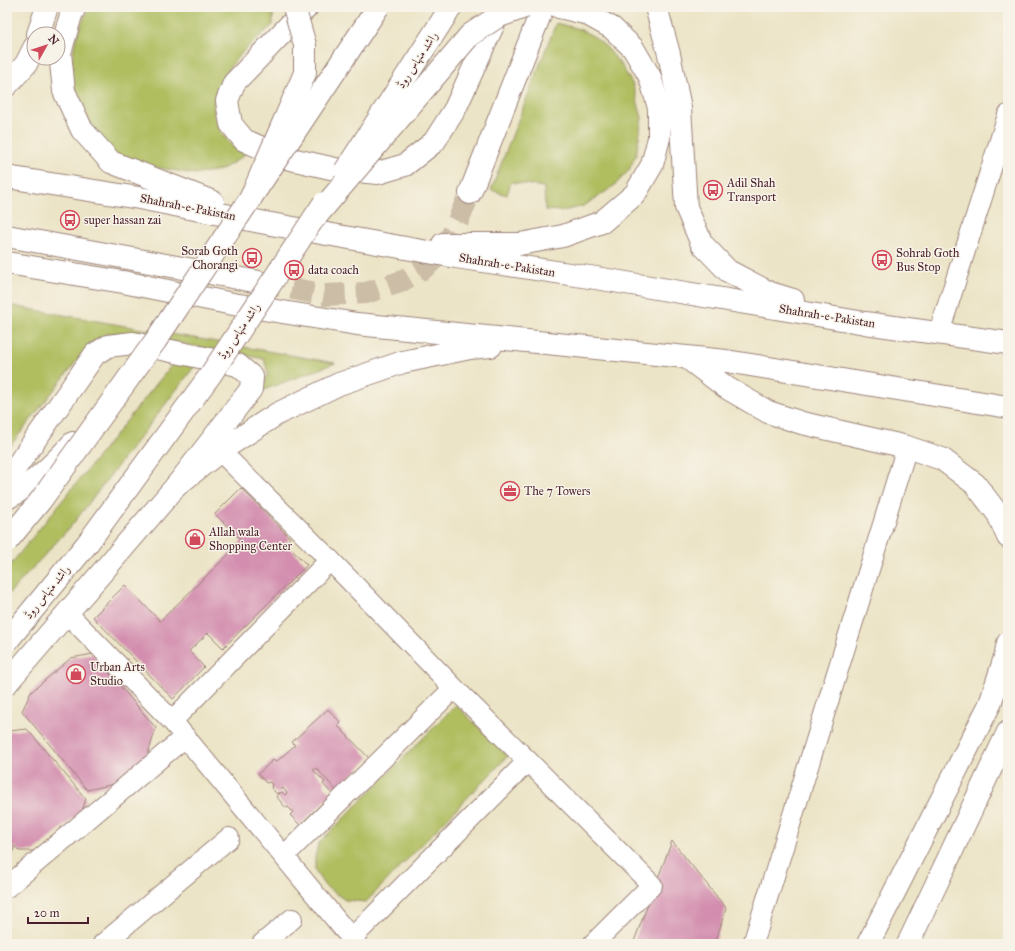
<svg xmlns="http://www.w3.org/2000/svg" width="1015" height="951" viewBox="0 0 1015 951" font-family="'IM FELL Great Primer',Amiri,serif">
<rect width="100%" height="100%" fill="#f7f3e8"/>
<filter id="ink" filterUnits="userSpaceOnUse"><feTurbulence type="fractalNoise" baseFrequency=".025" numOctaves="2"/><feDisplacementMap in="SourceGraphic" scale="8" xChannelSelector="R" yChannelSelector="G"/><feConvolveMatrix kernelMatrix="1 2 1 2 8 2 1 2 1" color-interpolation-filters="sRGB"/></filter>
<filter id="wash" filterUnits="userSpaceOnUse"><feTurbulence type="fractalNoise" baseFrequency=".012" numOctaves="4" result="noise"/><feDisplacementMap in="SourceGraphic" scale="16" xChannelSelector="R" yChannelSelector="G"/><feGaussianBlur stdDeviation="0.9" result="paint"/><feColorMatrix in="noise" values="0 0 0 0 0 0 0 0 0 0 0 0 0 0 0 0 0 1.4 0 .05"/><feComposite in="paint" operator="in"/></filter>
<g filter="url(#wash)">
<rect width="100%" height="100%" fill="#ece4c6"/>
<!-- green -->
<g fill="#b0be61" stroke="#7d6e46">
<path d="M91,7H270L273,14V25C249,45 211,77 214,111C214,116 217,121 219,126C224,139 232,148 245,154L239,159L221,170L194,174L142,165L117,156L95,133L72,83L71,66L75,41L84,17Z"/>
<polygon points="556,23 579,29 595,37 608,49 622,66 633,85 642,118 636,155 629,170 615,185 598,197 583,206 563,211 545,210 544,187 511,182 507,195 491,190"/>
<polygon points="7,305 335,363 261,391 268,373 264,359 124,333 106,334 90,344 7,450"/>
<polygon points="175,361 194,367 72,525 7,596 7,569"/>
<polygon points="456,705 508,756 366,902 345,900 325,886 315,871 315,857 318,844"/>
</g>
<g id="blocks">
<!-- building -->
<g fill="#d38eaf">
<polygon points="241,488 290,538 285,543 307,565 223,648 208,633 189,651 204,667 173,699 93,617 125,585 160,621 242,541 215,514"/>
<polygon points="93,654 156,728 147,757 114,784 87,790 22,711 31,692 71,658"/>
<polygon points="328,709 341,723 338,726 369,758 336,790 316,768 313,770 325,782 323,784 332,794 300,825 290,815 293,812 288,807 286,808 276,796 282,792 285,795 287,793 283,788 277,794 271,788 272,785 270,782 266,783 258,774 273,760 276,762 295,745 292,742"/>
<polygon points="27,729 86,799 82,811 34,851 19,851 15,846 7,867 7,837 13,843 7,836 7,733 9,731"/>
<polygon points="672,841 726,908 715,944 633,944"/>
</g>
</g>
</g>
<g filter="url(#ink)">
<use href="#blocks" fill-opacity="0" stroke="#9b8278" stroke-width="1"/>
<g fill="none" stroke-linecap="round" stroke-linejoin="round">
<!-- highway-tunnel -->
<polyline stroke="#ccbda7" stroke-width="22" stroke-dasharray="22 11" stroke-linecap="butt" points="259,282 325,295 366,293 400,282 424,268 446,248 470,193"/>
<!-- street casing -->
<g stroke="#9b8278" stroke-width="22">
<g id="street">
<polyline points="939,333 1008,115"/>
<polyline points="220,451 330,560"/>
<polyline points="67,613 172,721 356,944"/>
<polyline points="172,721 330,560 454,688"/>
<polyline points="528,761 652,885 593,944"/>
<polyline points="284,856 454,688 528,761 351,939"/>
<polyline points="7,887 185,737"/>
<polyline points="103,944 229,838"/>
<polyline points="262,944 292,919"/>
<polyline points="753,944 907,447"/>
</g>
</g>
<!-- primary casing -->
<g stroke="#9b8278" stroke-width="24">
<g id="primary">
<polyline points="307,7 234,83 227,101 231,124 244,140 282,157 335,169 378,173 405,165 434,142 455,109 500,10"/>
<polyline points="7,480 95,354 108,346 133,343 238,365 252,377 251,389 177,485 7,683"/>
</g>
</g>
<!-- highway casing -->
<g stroke="#9b8278" stroke-width="24">
<g id="highway">
<polyline points="75,7 71,15 60,53 64,91 82,130 111,162 213,202"/>
<polyline points="656,7 669,54 680,108 686,207 702,244 728,271 770,293 793,300"/>
<polyline points="38,34 47,7"/>
<polyline points="7,85 26,64 34,48"/>
<polyline points="7,177 139,198 271,224 456,257 596,278 865,323 1008,343"/>
<polyline points="470,193 543,7"/>
<polyline points="7,236 259,282"/>
<polyline points="443,244 520,244 563,236 602,222 635,194 652,165 659,138 659,108 650,77 633,48 612,28 585,13 559,7"/>
<polyline points="7,263 123,282 233,304 357,324 726,361 1008,407"/>
<polyline points="686,357 727,388 768,412 802,423 907,447 942,459 975,484 998,514 1008,537"/>
<polyline points="177,485 220,451 277,414 339,384 403,362 470,348 491,346"/>
<path d="M7,498C33,485 53,464 73,443"/>
<polyline points="868,944 990,704 1005,657 1008,643"/>
<polyline points="908,944 1008,732"/>
</g>
</g>
<!-- street -->
<use href="#street" stroke="#fff" stroke-width="20"/>
<!-- primary -->
<use href="#primary" stroke="#fff" stroke-width="22"/>
<!-- highway -->
<use href="#highway" stroke="#fff" stroke-width="22"/>
<!-- primary-bridge casing -->
<g stroke="#9b8278" stroke-width="24" stroke-linecap="butt">
<g id="primary-bridge">
<polyline points="345,171 451,7"/>
<polyline points="7,541 41,500 156,340 378,7"/>
<polyline points="7,641 87,544 211,374 324,203"/>
</g>
</g>
<!-- highway-bridge casing -->
<g stroke="#9b8278" stroke-width="24" stroke-linecap="butt">
<g id="highway-bridge">
<polyline points="249,202 305,73 305,45 294,7"/>
<polyline points="314,219 470,35 497,17 525,7"/>
</g>
</g>
<!-- primary-bridge -->
<use href="#primary-bridge" stroke="#fff" stroke-width="22"/>
<!-- highway-bridge -->
<use href="#highway-bridge" stroke="#fff" stroke-width="22"/>
</g>
</g>
<!-- icons -->
<defs>
<g id="bus-ring" transform="scale(1)"><circle r="9.5" fill="#f7f3e8" stroke="#d1495b" stroke-width="1.5"/><path d="M-5-6H5V4H4V6H2V4H-2V6H-4V4H-5ZM-3.5-4V0h7V-4ZM-3.5 1.2v1.5H-2V1.2ZM2 1.2v1.5H3.5V1.2Z" fill="#d1495b"/></g>
<g id="office-ring" transform="scale(1)"><circle r="9.5" fill="#f7f3e8" stroke="#d1495b" stroke-width="1.5"/><path d="M-6-3h4V-5.5h4V-3h4V5H-6ZM-1-4.5V-3h2v-1.5ZM-6 0V1H6V0Z" fill="#d1495b"/></g>
<g id="shop-ring" transform="scale(1)"><circle r="9.5" fill="#f7f3e8" stroke="#d1495b" stroke-width="1.5"/><path d="M-5-2.5h2.3a2.7 3.5 0 0 1 5.4 0H5L5.5 6h-11ZM-1.5-2.5h3a1.5 2.3 0 0 0-3 0Z" fill="#d1495b"/></g>
</defs>
<g fill-rule="evenodd">
<use href="#bus-ring" x="713" y="190"/>
<use href="#bus-ring" x="70" y="220"/>
<use href="#bus-ring" x="252" y="258"/>
<use href="#bus-ring" x="882" y="260"/>
<use href="#bus-ring" x="294" y="270"/>
<use href="#office-ring" x="510" y="491"/>
<use href="#shop-ring" x="195" y="539"/>
<use href="#shop-ring" x="76" y="674"/>
</g>
<g text-anchor="middle" stroke-width="3" stroke-linejoin="round" paint-order="stroke">
<!-- street labels -->
<g font-size="12" fill="#4a1f2b" stroke="#f7f3e8">
<text transform="translate(417 60) rotate(-57)" y="4">راشد منہاس روڈ</text>
<text transform="translate(188 207) rotate(11)" y="4">Shahrah-e-Pakistan</text>
<text transform="translate(507 265) rotate(9)" y="4">Shahrah-e-Pakistan</text>
<text transform="translate(827 316) rotate(9)" y="4">Shahrah-e-Pakistan</text>
<text transform="translate(239 331) rotate(-56)" y="4">راشد منہاس روڈ</text>
<text transform="translate(47 592) rotate(-51)" y="4">راشد منہاس روڈ</text>
</g>
<!-- poi labels -->
<g font-size="12" fill="#4a1f2b" stroke="#f7f3e8" text-anchor="start">
<text x="727" y="187">Adil Shah<tspan x="727" dy="14">Transport</tspan></text>
<text x="84" y="224">super hassan zai</text>
<text x="238" y="255" text-anchor="end">Sorab Goth<tspan x="238" dy="14">Chorangi</tspan></text>
<text x="896" y="257">Sohrab Goth<tspan x="896" dy="14">Bus Stop</tspan></text>
<text x="308" y="274">data coach</text>
<text x="524" y="495">The 7 Towers</text>
<text x="209" y="536">Allah wala<tspan x="209" dy="14">Shopping Center</tspan></text>
<text x="90" y="671">Urban Arts<tspan x="90" dy="14">Studio</tspan></text>
</g>
</g>
<!-- margin -->
<rect width="1015" height="951" fill="none" stroke="#f7f3e8" stroke-width="24"/>
<!-- north arrow -->
<g transform="translate(46 46) rotate(51)"><circle r="19" fill="#f7f3e8" stroke="#b29e9c"/>
<path d="M0-3L7 15L0 10L-7 15Z" fill="#d1495b"/>
<text y="-6" font-size="11" font-weight="bold" text-anchor="middle" fill="#4a1f2b">N</text>
</g>
<!-- scale -->
<path d="M28 917v6h60v-6" fill="none" stroke="#4a1f2b" stroke-width="2"/>
<text x="34" y="917" font-size="12" fill="#4a1f2b" stroke="#f7f3e8" stroke-width="3" paint-order="stroke">20 m</text>
</svg>
